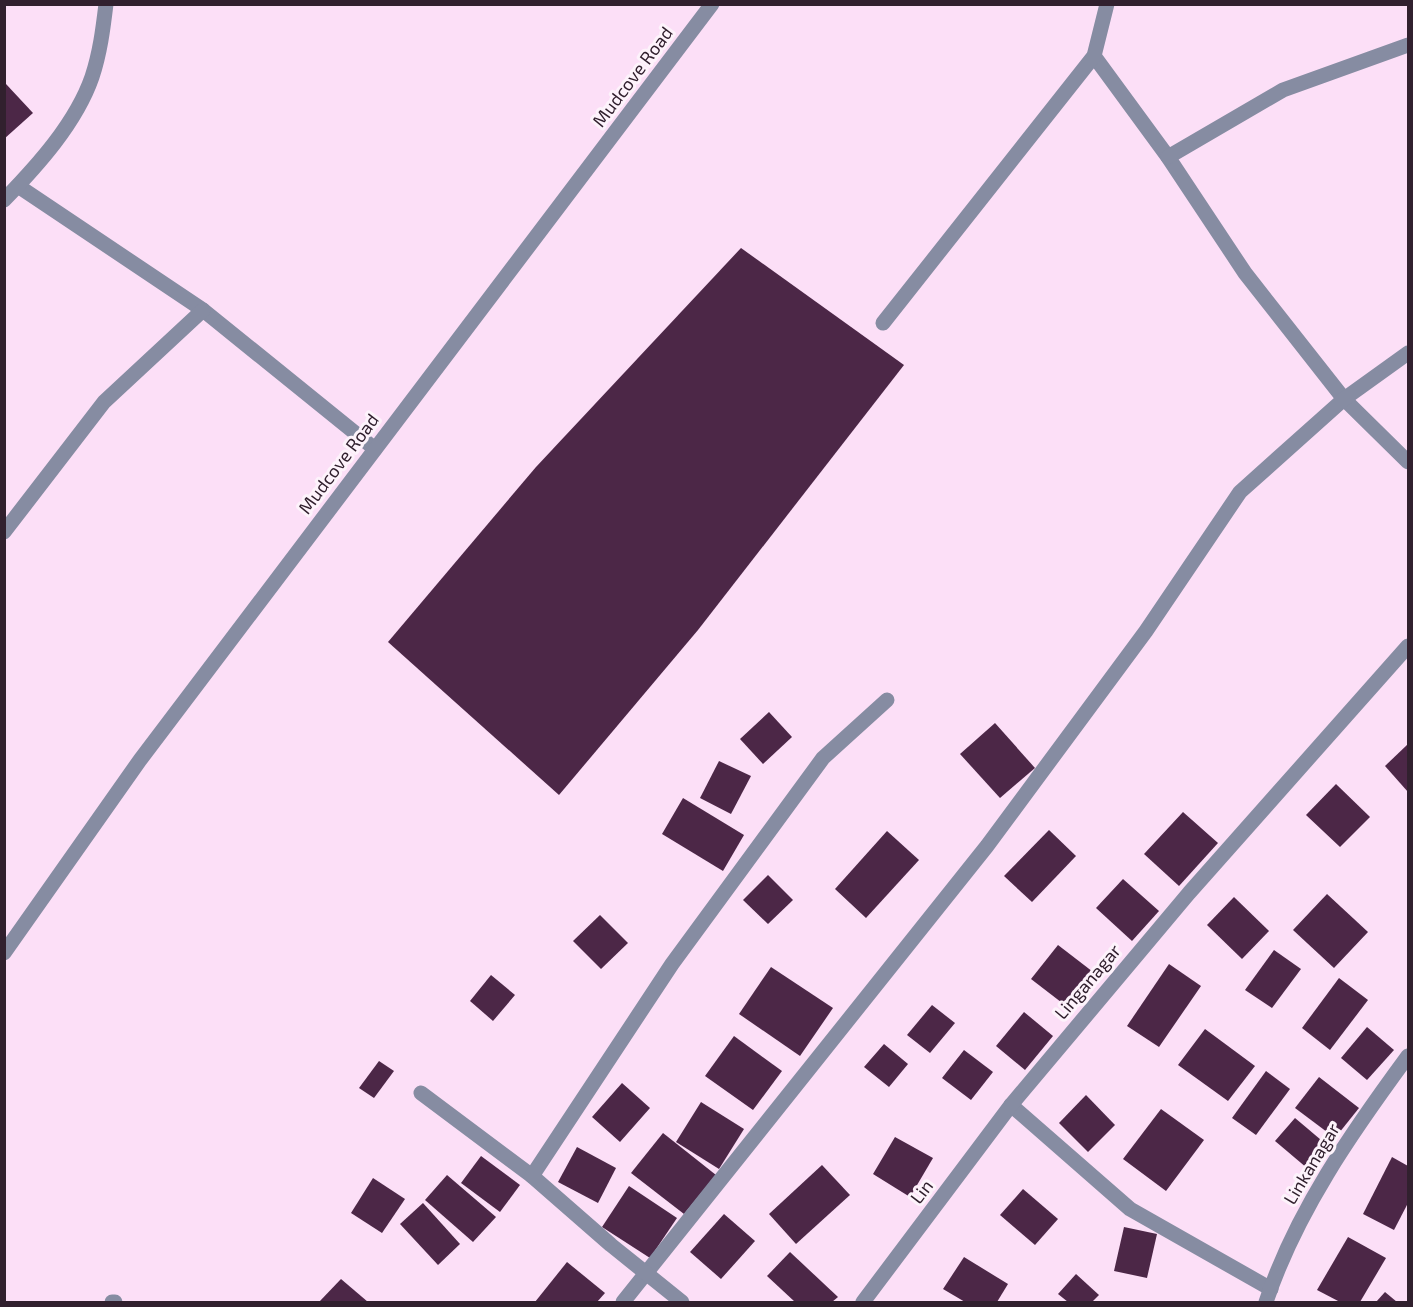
<svg xmlns="http://www.w3.org/2000/svg" width="1413" height="1307" viewBox="0 0 1413 1307" font-family="'Exo 2',sans-serif">
<rect width="100%" height="100%" fill="#fcdff7"/>
<!-- building -->
<g fill="#4c2747">
<polygon points="6,84 33,113 4,139 4,85"/>
<polygon points="741,248 904,365 698,630 559,795 388,642 536,467"/>
<polygon points="769,712 792,737 763,764 740,739"/>
<polygon points="995,723 1035,768 1000,798 960,754"/>
<polygon points="1408,744 1408,792 1385,766"/>
<polygon points="719,761 751,776 731,814 700,798"/>
<polygon points="1336,784 1370,817 1340,847 1306,815"/>
<polygon points="683,798 744,835 723,871 662,834"/>
<polygon points="1183,812 1218,843 1179,886 1144,854"/>
<polygon points="1049,830 1076,856 1032,902 1004,876"/>
<polygon points="887,831 919,860 866,918 835,889"/>
<polygon points="768,875 793,900 768,924 743,900"/>
<polygon points="1123,879 1159,911 1132,941 1096,908"/>
<polygon points="1327,894 1368,932 1334,968 1293,930"/>
<polygon points="1234,897 1269,931 1242,959 1207,925"/>
<polygon points="600,915 628,943 601,969 573,941"/>
<polygon points="1058,945 1097,975 1070,1009 1031,979"/>
<polygon points="1274,950 1301,969 1272,1008 1245,990"/>
<polygon points="1169,964 1201,986 1159,1047 1127,1026"/>
<polygon points="771,967 833,1008 800,1056 739,1014"/>
<polygon points="491,975 515,995 493,1021 470,1001"/>
<polygon points="1339,978 1368,1000 1330,1050 1302,1028"/>
<polygon points="932,1005 955,1023 930,1053 907,1035"/>
<polygon points="1024,1012 1053,1036 1025,1070 996,1046"/>
<polygon points="1367,1027 1394,1050 1367,1080 1341,1058"/>
<polygon points="1205,1029 1255,1066 1228,1101 1178,1065"/>
<polygon points="734,1036 782,1071 753,1110 705,1076"/>
<polygon points="884,1044 908,1064 889,1087 864,1067"/>
<polygon points="964,1050 993,1072 971,1100 942,1078"/>
<polygon points="379,1061 394,1071 374,1098 359,1088"/>
<polygon points="1266,1071 1290,1089 1256,1135 1232,1118"/>
<polygon points="1319,1077 1359,1108 1335,1138 1295,1108"/>
<polygon points="622,1083 650,1108 620,1142 592,1117"/>
<polygon points="1086,1095 1115,1125 1088,1152 1059,1123"/>
<polygon points="701,1102 744,1129 719,1169 676,1142"/>
<polygon points="1161,1109 1204,1140 1166,1191 1123,1159"/>
<polygon points="1295,1118 1327,1145 1307,1168 1275,1141"/>
<polygon points="663,1133 716,1175 684,1214 631,1173"/>
<polygon points="895,1137 933,1158 910,1197 873,1174"/>
<polygon points="577,1147 616,1168 598,1203 558,1182"/>
<polygon points="481,1156 520,1185 500,1212 461,1183"/>
<polygon points="1392,1157 1408,1166 1408,1203 1394,1230 1363,1214"/>
<polygon points="822,1165 850,1195 796,1244 769,1214"/>
<polygon points="447,1175 496,1217 473,1242 425,1200"/>
<polygon points="373,1178 405,1199 382,1233 351,1213"/>
<polygon points="629,1186 677,1218 650,1258 602,1227"/>
<polygon points="1023,1189 1058,1219 1035,1245 1000,1215"/>
<polygon points="423,1203 460,1244 438,1265 400,1224"/>
<polygon points="724,1214 755,1241 721,1279 690,1252"/>
<polygon points="1124,1227 1157,1234 1147,1278 1114,1271"/>
<polygon points="1348,1237 1386,1258 1360,1302 1340,1302 1317,1290"/>
<polygon points="790,1252 838,1297 832,1302 795,1302 767,1276"/>
<polygon points="964,1257 1008,1284 997,1302 965,1302 943,1289"/>
<polygon points="567,1262 605,1293 597,1302 535,1302"/>
<polygon points="1076,1274 1099,1295 1092,1302 1068,1302 1058,1294"/>
<polygon points="341,1279 368,1302 319,1302"/>
<polygon points="1385,1292 1397,1302 1376,1302"/>
</g>
<g fill="none" stroke-linecap="round" stroke-linejoin="round">
<!-- minor -->
<g stroke="#868ca2" stroke-width="15">
<polyline points="1094,56 1168,157 1245,273 1344,399 1408,462"/>
<polyline points="1168,157 1283,90 1408,45"/>
<polyline points="18,186 203,310 375,449"/>
<path d="M4,200C38,165 76,123 92,77C100,53 103,29 106,4"/>
<polyline points="883,323 1094,56 1107,4"/>
<polyline points="4,532 104,402 203,310"/>
<polyline points="4,953 140,760 712,4"/>
<polyline points="421,1093 532,1176"/>
<polyline points="1011,1105 1130,1209 1271,1289"/>
<polyline points="112,1302 115,1302"/>
<polyline points="623,1302 987,846 1146,631 1240,492 1344,399 1408,353"/>
<polyline points="682,1302 611,1245 532,1176 672,964 823,758 887,700"/>
<polyline points="863,1302 1011,1105 1189,893 1408,646"/>
<path d="M1266,1302C1296,1212 1352,1132 1408,1056"/>
</g>
</g>
<g text-anchor="middle" stroke-width="6" stroke-linejoin="round" paint-order="stroke">
<!-- street labels -->
<g font-size="18" fill="#31202e" stroke="#fdf3fb">
<text transform="translate(633 77) rotate(-53)" y="6">Mudcove Road</text>
<text transform="translate(339 464) rotate(-53)" y="6">Mudcove Road</text>
<text transform="translate(1088 982) rotate(-50)" y="6">Linganagar</text>
<text transform="translate(1312 1164) rotate(-59)" y="6">Linkanagar</text>
<text transform="translate(922 1192) rotate(-53)" y="6">Lin</text>
</g>
</g>
<!-- border -->
<rect width="1413" height="1307" fill="none" stroke="#31202e" stroke-width="12"/>
</svg>
